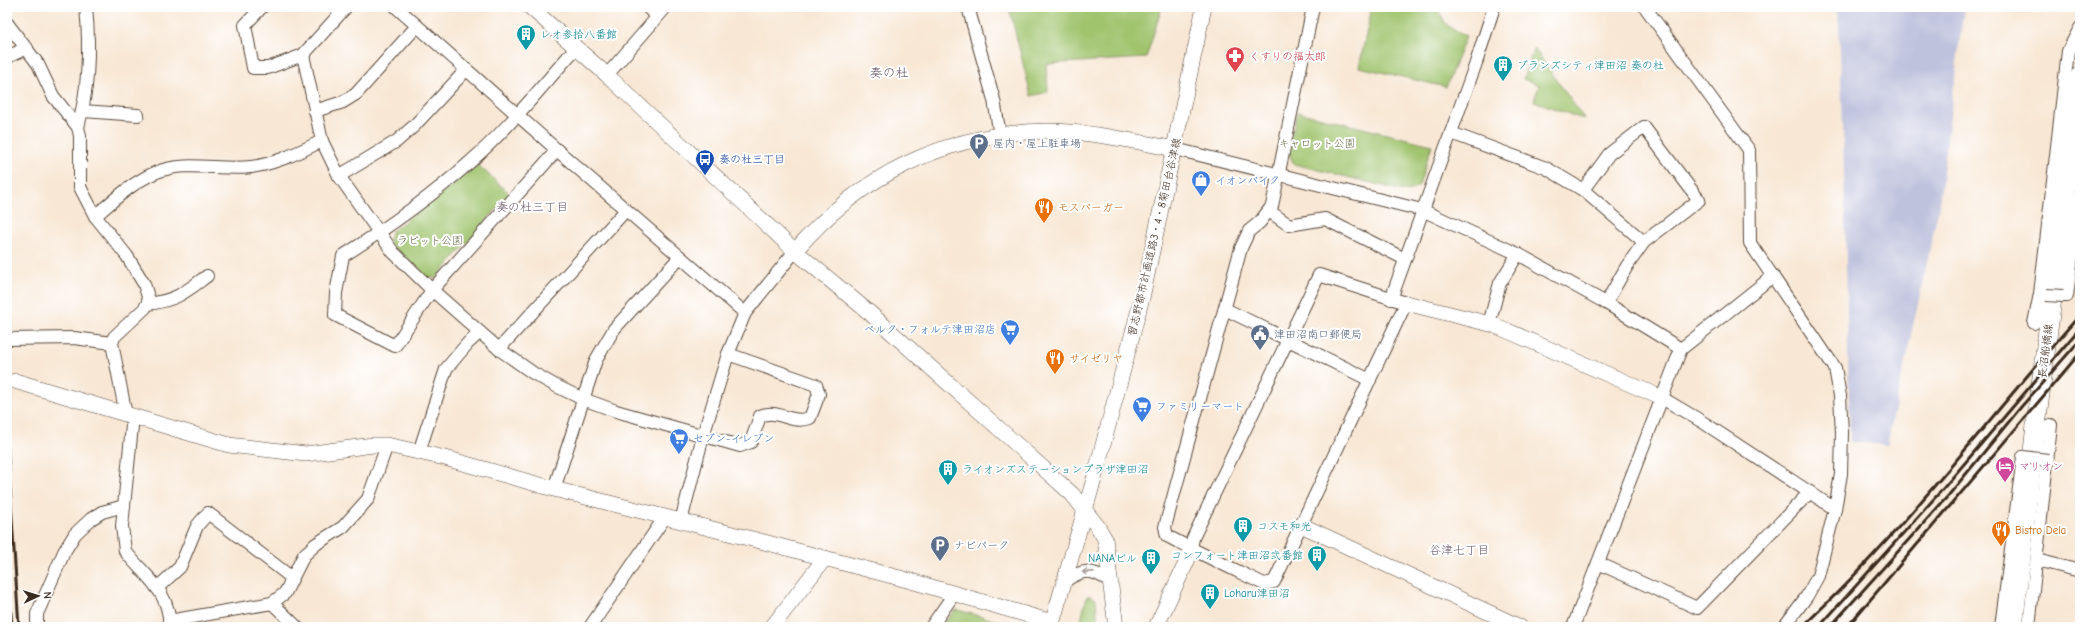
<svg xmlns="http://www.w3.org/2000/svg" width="2087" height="634" viewBox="0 0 2087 634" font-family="'Comic Neue','Klee One',sans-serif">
<rect width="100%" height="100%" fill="#fff"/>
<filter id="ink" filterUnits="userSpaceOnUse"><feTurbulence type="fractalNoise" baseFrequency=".025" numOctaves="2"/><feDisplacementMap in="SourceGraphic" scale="8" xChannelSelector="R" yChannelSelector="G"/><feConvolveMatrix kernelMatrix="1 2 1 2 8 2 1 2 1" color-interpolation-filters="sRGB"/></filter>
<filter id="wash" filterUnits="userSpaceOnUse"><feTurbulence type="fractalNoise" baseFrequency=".012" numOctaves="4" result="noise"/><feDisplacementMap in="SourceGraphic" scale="16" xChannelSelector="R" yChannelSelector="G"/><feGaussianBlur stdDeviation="0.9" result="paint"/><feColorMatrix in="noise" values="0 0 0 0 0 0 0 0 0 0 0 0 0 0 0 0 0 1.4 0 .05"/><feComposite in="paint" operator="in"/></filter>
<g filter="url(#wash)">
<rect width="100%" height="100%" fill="#f8e7d4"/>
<!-- industrial -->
<polygon fill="#bfc2dd" points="1836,7 1964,7 1938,211 1887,445 1850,442 1843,127 1839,24"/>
<!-- green -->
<g fill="#a0c46e" stroke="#6e7746">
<polygon points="1012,7 1162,7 1146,58 1046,64 1048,92 1031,96 1010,11"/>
<path d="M1372,7H1428L1439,10C1445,26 1450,29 1466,36L1446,87L1359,67Z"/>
<polygon points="1534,48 1585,120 1534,101 1539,85 1523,79"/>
<polygon points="1297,112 1432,145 1419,186 1408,192 1294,164 1288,153"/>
<polygon points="478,165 510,194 436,278 424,277 389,243 391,232"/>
<polygon points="1087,596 1091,596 1096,599 1098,627 1079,627"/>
<polygon points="958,610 1011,625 1016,627 941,627 954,611"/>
</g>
</g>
<g filter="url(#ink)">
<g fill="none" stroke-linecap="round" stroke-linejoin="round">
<!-- minor casing -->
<g stroke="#574639" stroke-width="14">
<g id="minor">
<polyline points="262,7 245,25 253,68 268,68 303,55 346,7"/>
<polyline points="396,7 557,150 745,313"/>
<polyline points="647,7 657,16"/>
<polyline points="968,7 994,100 1000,135"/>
<polyline points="1645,7 1749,150 1750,243 1835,368 1840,396 1842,433 1841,474 1835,509 1818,576 1807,596 1784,627"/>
<polyline points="7,23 38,64 53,96 78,127 80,136 80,187 95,216 127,256 144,284 149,300 145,308 114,337 112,343 126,415"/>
<path d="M303,55L322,141L339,176L393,252L432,290L499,349L533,373L556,386L583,399L616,411L740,446L751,442L760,416C779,408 790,425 810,418L819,394L816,385L728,354"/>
<polyline points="7,57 27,48"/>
<polyline points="607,75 666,7"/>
<polyline points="83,111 138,115"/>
<polyline points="315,111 343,102 356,94 417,26"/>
<path d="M78,127C89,88 90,48 86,7"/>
<polyline points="1451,133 1546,168 1583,190 1644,242"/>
<polyline points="1175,149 1422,210 1518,254 1606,303 1681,349"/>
<path d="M557,150L432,290L395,346L335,315L336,293L343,256C387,228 431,197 470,162C509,128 541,87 576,48"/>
<polyline points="339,176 397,141 414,126 466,70"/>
<polyline points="1583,190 1609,154 1644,127 1699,200 1644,242 1627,266 1606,303"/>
<polyline points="1269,211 1289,225 1325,219 1405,259"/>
<path d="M95,216C114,200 134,181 157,172C186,160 220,171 251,167C276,164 299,152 322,141"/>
<polyline points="2063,296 2067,296 2080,195"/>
<polyline points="1391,299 1476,63 1494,7"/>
<path d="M148,304C177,300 184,293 207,276"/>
<polyline points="1225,309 1370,380"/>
<polyline points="2034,323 2040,294 2068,51 2080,28"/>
<polyline points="1489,324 1500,283 1518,254"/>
<polyline points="7,339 74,338 112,343"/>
<polyline points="499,349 626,210"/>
<polyline points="1662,398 1701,421 1835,509"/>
<path d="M133,416L122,526L125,551C146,578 169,589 170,627"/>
<polyline points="419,452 446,369 468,343 479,333"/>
<polyline points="554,489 596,360 614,329 680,257"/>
<polyline points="681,521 703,436 728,354 745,313 795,251"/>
<path d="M1191,548L1193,538L1319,275L1406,303L1274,582L1264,584C1231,568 1199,553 1167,536L1165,527L1241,248L1249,231L1260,222L1272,206L1313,7"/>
<polyline points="2037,560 2080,571"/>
<polyline points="1598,563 1697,608 1810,492"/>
<path d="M1064,582C1083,568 1092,569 1111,582"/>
<polyline points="157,588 180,567 197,526 208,513 292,578"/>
<polyline points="272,603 297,627"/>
<polyline points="169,621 272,603 285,593 304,555 316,544 343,527 368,499 387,445"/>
<polyline points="37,627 37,614 64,552 75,534 91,519 102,512 124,506"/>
<polyline points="590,627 665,517"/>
<polyline points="931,627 954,594"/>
<polyline points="1573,627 1681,349 1773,276"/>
<polyline points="2001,627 2023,457"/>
<polyline points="2029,627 2051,425"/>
</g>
</g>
<!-- tertiary casing -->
<g stroke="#574639" stroke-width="16">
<g id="tertiary">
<polyline points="530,7 607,75 795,251 871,314 1072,494 1098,527 1105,539 1116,627"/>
<path d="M795,251C860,175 946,133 1046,131C1089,131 1133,141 1175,149"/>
<polyline points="1406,303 1494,325 1662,398"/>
<polyline points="15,381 229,445 306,454 373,445 387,445 445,458 554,489 764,542 911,581 1052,622"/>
<polyline points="1301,525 1520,627"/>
<polyline points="772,627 825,558"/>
<polyline points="1051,627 1094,479 1142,298 1204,7"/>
<polyline points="1156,627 1187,561 1191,548"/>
</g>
</g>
<!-- primary casing -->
<g stroke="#574639" stroke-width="20">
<polyline id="primary" points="2013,627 2036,425 2080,76"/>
</g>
<!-- minor -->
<use href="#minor" stroke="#fff" stroke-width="12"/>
<!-- tertiary -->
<use href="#tertiary" stroke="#fff" stroke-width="15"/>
<!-- primary -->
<use href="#primary" stroke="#fff" stroke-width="19"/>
<!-- rail -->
<g stroke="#3b2a1e" stroke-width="3">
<polyline points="7,441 19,627"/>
<polyline points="7,564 12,627"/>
<path d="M1802,627C1905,531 1987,419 2080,315"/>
<polyline points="1819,627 1941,491 2080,328"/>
<polyline points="1830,627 1948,496 2021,407 2080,340"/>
<polyline points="1847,627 2080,353"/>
</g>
<!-- minor-bridge casing -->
<g stroke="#574639" stroke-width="14" stroke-linecap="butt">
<g id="minor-bridge">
<polyline points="2046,295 2063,296"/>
<polyline points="2023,457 2048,460"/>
</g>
</g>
<!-- minor-bridge -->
<use href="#minor-bridge" stroke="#fff" stroke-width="12"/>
</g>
<!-- one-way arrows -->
<defs><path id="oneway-shaft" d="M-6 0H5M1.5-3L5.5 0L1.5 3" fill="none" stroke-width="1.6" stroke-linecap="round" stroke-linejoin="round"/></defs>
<use stroke="#a79f9a" href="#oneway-shaft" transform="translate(1088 572) rotate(179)"/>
</g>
<!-- icons -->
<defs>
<g id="building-pin" transform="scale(1)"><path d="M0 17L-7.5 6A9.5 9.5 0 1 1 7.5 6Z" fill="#0f9aa8" stroke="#fff"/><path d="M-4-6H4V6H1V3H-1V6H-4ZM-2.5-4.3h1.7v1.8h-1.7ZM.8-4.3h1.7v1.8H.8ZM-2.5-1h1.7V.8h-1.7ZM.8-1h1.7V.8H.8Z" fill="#fff"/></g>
<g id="pharmacy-pin" transform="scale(1)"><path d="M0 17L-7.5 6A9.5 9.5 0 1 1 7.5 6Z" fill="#e0444e" stroke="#fff"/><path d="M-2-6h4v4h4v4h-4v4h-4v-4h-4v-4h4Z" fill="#fff"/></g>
<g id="parking-pin" transform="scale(1)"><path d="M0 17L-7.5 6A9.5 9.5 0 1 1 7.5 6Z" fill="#5c6f8a" stroke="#fff"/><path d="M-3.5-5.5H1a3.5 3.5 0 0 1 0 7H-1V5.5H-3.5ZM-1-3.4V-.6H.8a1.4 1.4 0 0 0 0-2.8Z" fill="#fff"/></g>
<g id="bus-pin" transform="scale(1)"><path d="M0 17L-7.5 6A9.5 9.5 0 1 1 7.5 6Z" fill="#1a4fb4" stroke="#fff"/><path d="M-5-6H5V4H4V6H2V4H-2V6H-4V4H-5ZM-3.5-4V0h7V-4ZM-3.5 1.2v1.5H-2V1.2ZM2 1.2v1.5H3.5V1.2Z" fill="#fff"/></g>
<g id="shop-pin" transform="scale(1)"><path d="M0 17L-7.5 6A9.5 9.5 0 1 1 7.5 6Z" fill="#3f7fe0" stroke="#fff"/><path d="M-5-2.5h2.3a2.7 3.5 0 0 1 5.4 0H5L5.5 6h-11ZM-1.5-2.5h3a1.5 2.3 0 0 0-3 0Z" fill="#fff"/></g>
<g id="restaurant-pin" transform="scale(1)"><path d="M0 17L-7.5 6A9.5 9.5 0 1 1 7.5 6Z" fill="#e8710a" stroke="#fff"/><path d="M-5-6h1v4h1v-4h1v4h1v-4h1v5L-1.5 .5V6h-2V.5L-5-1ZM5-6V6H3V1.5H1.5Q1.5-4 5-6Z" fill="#fff"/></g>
<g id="supermarket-pin" transform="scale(1)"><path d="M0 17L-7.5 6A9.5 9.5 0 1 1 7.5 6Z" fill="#3f7fe0" stroke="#fff"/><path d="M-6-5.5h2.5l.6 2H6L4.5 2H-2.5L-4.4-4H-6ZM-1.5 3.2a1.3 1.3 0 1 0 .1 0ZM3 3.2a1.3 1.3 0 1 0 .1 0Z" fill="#fff"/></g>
<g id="civic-pin" transform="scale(1)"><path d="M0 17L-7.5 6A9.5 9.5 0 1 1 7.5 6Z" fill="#5c6f8a" stroke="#fff"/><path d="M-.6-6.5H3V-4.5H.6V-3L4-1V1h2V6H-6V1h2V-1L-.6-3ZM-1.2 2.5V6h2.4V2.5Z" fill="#fff"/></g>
<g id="hotel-pin" transform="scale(1)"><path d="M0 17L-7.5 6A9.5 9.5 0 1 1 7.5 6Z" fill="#d1479c" stroke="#fff"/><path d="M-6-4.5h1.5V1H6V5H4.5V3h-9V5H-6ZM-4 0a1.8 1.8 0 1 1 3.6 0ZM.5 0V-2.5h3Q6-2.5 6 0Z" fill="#fff"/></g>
</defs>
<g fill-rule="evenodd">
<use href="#building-pin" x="526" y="34"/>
<use href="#pharmacy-pin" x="1235" y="56"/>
<use href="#building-pin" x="1503" y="65"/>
<use href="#parking-pin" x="979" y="143"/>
<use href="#bus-pin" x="705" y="159"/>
<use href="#shop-pin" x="1201" y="180"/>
<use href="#restaurant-pin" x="1044" y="207"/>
<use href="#supermarket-pin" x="1010" y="329"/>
<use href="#civic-pin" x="1260" y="334"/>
<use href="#restaurant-pin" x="1055" y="358"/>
<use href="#supermarket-pin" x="1142" y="406"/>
<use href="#supermarket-pin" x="679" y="438"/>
<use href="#hotel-pin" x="2005" y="466"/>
<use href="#building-pin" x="948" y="469"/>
<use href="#building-pin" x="1243" y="526"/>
<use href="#restaurant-pin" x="2001" y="530"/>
<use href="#parking-pin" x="940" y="545"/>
<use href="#building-pin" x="1317" y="555"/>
<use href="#building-pin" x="1151" y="558"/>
<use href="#building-pin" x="1210" y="593"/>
</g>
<g text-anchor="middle" stroke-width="4" stroke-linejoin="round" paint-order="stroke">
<!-- culture labels -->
<g font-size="11" fill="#0d838f" stroke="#fff" text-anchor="start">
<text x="540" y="38">レオ参拾八番館</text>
<text x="1517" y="69">ブランズシティ津田沼 奏の杜</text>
<text x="962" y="473">ライオンズステーションプラザ津田沼</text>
<text x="1257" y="530">コスモ和光</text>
<text x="1303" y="559" text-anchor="end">コンフォート津田沼弐番館</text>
<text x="1137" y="562" text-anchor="end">NANAビル</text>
<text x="1224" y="597">Loharu津田沼</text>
</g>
<!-- health labels -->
<g font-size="11" fill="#be3a42" stroke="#fff" text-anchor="start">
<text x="1249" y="60">くすりの福太郎</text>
</g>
<!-- service labels -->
<g font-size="11" fill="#4e5e75" stroke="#fff" text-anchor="start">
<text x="993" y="147">屋内・屋上駐車場</text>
<text x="1274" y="338">津田沼南口郵便局</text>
<text x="954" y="549">ナビパーク</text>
</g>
<!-- park labels -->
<g font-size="11" fill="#5e603a" stroke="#fff">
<text x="1317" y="147">キャロット公園</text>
<text x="430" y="244">ラビット公園</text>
</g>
<!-- transit labels -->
<g font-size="11" fill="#164399" stroke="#fff" text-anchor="start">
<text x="719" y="163">奏の杜三丁目</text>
</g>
<!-- shop labels -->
<g font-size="11" fill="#366cbe" stroke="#fff" text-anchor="start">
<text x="1215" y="184">イオンバイク</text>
<text x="996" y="333" text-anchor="end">ベルク・フォルテ津田沼店</text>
<text x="1156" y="410">ファミリーマート</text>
<text x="693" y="442">セブン-イレブン</text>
</g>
<!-- food labels -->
<g font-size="11" fill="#c56008" stroke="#fff" text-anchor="start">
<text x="1058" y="211">モスバーガー</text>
<text x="1069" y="362">サイゼリヤ</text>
<text x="2015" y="534">Bistro Dela</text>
</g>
<!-- street labels -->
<g font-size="11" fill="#3b2a1e" stroke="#fff">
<text transform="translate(1154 237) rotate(-77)" y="4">習志野都市計画道路3・4・8菊田台谷津線</text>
<text transform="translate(2045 351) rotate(-83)" y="4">長沼船橋線</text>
</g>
<!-- hotel labels -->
<g font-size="11" fill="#b23c85" stroke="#fff" text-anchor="start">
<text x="2019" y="470">マリオン</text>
</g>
<!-- neighbourhood labels -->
<g font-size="12" fill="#655563" stroke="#fff">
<text x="532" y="211">奏の杜三丁目</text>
<text x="1459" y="554">谷津七丁目</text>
</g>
<!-- quarter labels -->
<g font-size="13" fill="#655563" stroke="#fff">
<text x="889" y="77">奏の杜</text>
</g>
</g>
<!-- margin -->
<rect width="2087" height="634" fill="none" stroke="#fff" stroke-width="24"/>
<!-- north arrow -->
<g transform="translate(38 596) rotate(86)" stroke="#ffffff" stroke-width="3" paint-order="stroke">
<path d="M0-3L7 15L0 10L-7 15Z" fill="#3b2a1e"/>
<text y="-6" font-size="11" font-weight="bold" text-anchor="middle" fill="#3b2a1e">N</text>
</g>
</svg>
